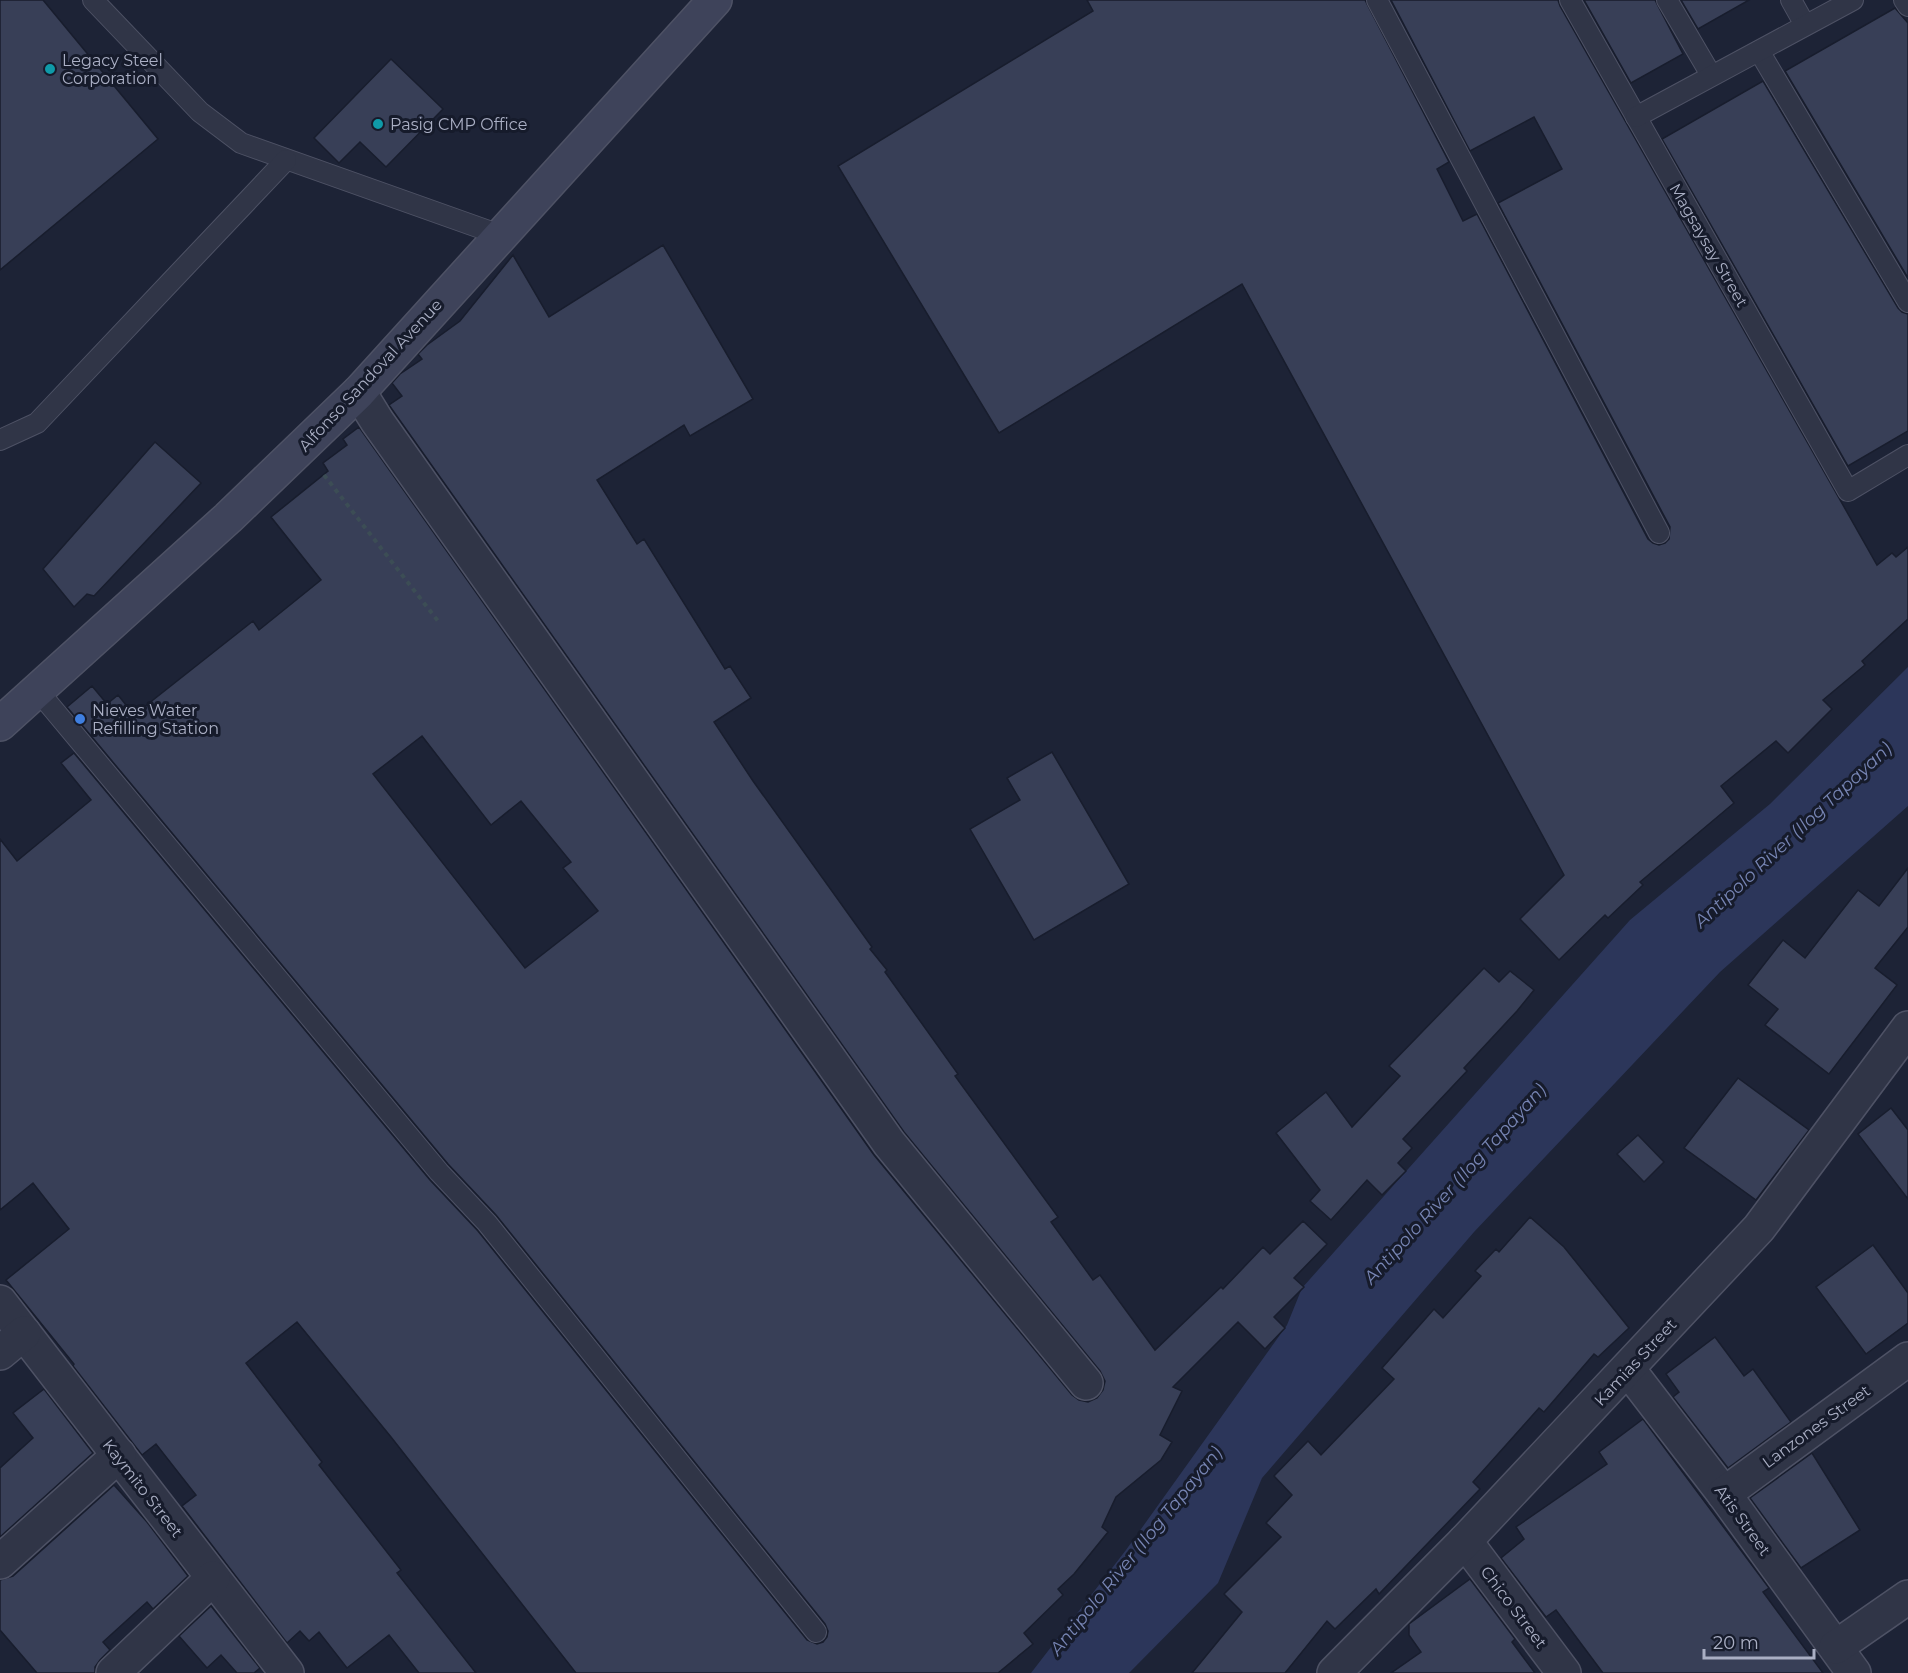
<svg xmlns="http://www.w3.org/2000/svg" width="1908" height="1673" viewBox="0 0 1908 1673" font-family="Montserrat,sans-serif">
<rect width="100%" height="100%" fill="#1d2336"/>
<!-- water -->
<polygon fill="#2c365a" points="1908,667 1908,806 1720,972 1474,1232 1262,1478 1218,1583 1129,1673 1031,1673 1126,1550 1287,1325 1302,1288 1630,920 1770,804"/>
<!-- building -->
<g fill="#383f57" stroke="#181d2d" stroke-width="1.5" fill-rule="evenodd">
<polygon points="0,0 43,0 158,139 0,270"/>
<polygon points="1087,0 1365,0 1449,162 1437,169 1463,221 1477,214 1648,539 1653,543 1659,545 1665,543 1669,539 1670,527 1498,203 1562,169 1534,117 1470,151 1391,0 1558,0 1560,6 1877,565 1892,553 1896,557 1908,547 1908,619 1862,661 1865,665 1823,700 1832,709 1788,753 1776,741 1721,786 1734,803 1640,882 1643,885 1608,918 1605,915 1559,960 1520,919 1564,875 1242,284 999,433 838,166 1093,11"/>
<polygon points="1584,0 1655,0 1683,54 1631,83"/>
<polygon points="1681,0 1749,0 1698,29"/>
<polygon points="1895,8 1908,23 1908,278 1785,71"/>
<polygon points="391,59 443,109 386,167 360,142 339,163 314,138"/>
<polygon points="1763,81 1898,308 1902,312 1908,314 1908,431 1848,466 1662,139"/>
<path d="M663,245L753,399L690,436L684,425L597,480L637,544L644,539L725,669L730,666L751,698L714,722L753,781L872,947L870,949L887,970L885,972L958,1074L955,1076L1058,1217L1051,1222L1093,1280L1100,1275L1155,1350L1221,1287L1223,1289L1263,1247L1270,1254L1303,1221L1327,1244L1294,1278L1304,1287L1274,1317L1285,1328L1265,1349L1238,1322L1173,1387L1182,1391L1160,1435L1172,1442L1161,1460L1116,1497L1102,1527L1108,1532L1074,1574L1058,1589L1063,1595L1024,1633L1033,1644L998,1673H576L391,1437L297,1322L246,1363L322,1462L319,1465L401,1570L397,1573L476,1673H419L389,1635L347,1668L319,1632L309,1641L300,1631L287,1643L182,1506L196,1495L156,1444L142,1455L73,1366L74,1364L6,1280L69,1229L33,1183L0,1210V839L17,861L91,800L61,763L74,753L430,1180L478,1231L807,1640L817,1644L823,1642L827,1637L828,1631L825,1624L496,1215L448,1164L67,707L92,686L107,704L118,695L134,715L253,621L259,630L321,580L271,517L328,471L323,463L347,445L343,439L359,427L874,1155L1072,1395L1079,1400L1088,1402L1097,1398L1103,1390L1105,1381L1100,1371L904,1132L389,405L402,396L392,383L400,374L422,359L418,354L427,345L460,321L513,255L549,317ZM422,736L491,825L521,801L571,862L563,868L598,911L525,968L373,774Z"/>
<polygon points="155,442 201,483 94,596 87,594 74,607 43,569"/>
<polygon points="1052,752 1129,884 1034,940 970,829 1020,800 1007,778"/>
<polygon points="1908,868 1908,927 1875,968 1897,985 1829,1074 1765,1025 1778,1009 1748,985 1783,940 1805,958 1858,890 1879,906"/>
<polygon points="1484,968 1499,982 1510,971 1534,990 1517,1011 1464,1068 1467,1071 1403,1139 1412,1148 1398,1163 1406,1171 1382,1195 1367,1180 1331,1220 1310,1201 1320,1190 1276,1133 1326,1092 1352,1127 1400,1076 1389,1066"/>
<polygon points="1738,1078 1809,1130 1756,1200 1684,1148"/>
<polygon points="1891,1108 1908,1130 1908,1199 1858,1134"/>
<polygon points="1638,1135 1664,1162 1644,1182 1617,1154"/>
<polygon points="1530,1217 1564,1247 1629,1328 1598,1357 1594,1354 1544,1412 1539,1408 1473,1482 1480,1489 1379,1594 1376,1589 1335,1629 1327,1621 1285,1673 1192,1673 1242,1612 1224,1594 1281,1537 1266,1523 1292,1495 1274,1476 1308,1441 1321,1455 1394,1379 1382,1368 1434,1309 1443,1318 1481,1276 1475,1271 1496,1249 1499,1252"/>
<polygon points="1873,1245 1908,1293 1908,1323 1866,1354 1816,1287"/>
<polygon points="1715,1337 1744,1376 1753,1369 1791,1422 1728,1468 1673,1397 1679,1392 1666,1374"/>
<polygon points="44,1389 93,1453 0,1537 0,1468 33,1438 13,1413"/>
<polygon points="1643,1419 1769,1588 1763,1592 1823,1673 1603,1673 1556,1610 1546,1617 1501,1558 1524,1539 1516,1527 1607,1464 1599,1452"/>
<polygon points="1812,1453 1860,1530 1801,1568 1750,1498"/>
<polygon points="114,1485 147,1522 188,1576 153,1609 147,1602 103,1642 110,1650 100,1660 95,1667 95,1673 37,1673 0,1630 0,1580 13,1576"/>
<polygon points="1470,1579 1515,1639 1512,1642 1535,1673 1391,1673 1421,1652 1409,1635 1409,1624"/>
<polygon points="211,1606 260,1668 254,1673 237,1673 221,1655 207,1668 179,1636"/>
</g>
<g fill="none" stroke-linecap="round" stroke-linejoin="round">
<!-- lane casing -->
<g stroke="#4e5265" stroke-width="22">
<g id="lane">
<polyline points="93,0 200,112 241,143 500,235"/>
<polyline points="1377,0 1659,533"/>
<polyline points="1570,0 1848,491 1908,455"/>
<polyline points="1667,0 1711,75"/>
<polyline points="1791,0 1805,25"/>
<polyline points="1904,0 1908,6"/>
<polyline points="1759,51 1908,302"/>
<polyline points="1636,117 1853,0"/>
<polyline points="0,440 37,423 286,160"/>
<polyline points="38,691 439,1172 487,1223 816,1632"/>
</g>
</g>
<!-- street casing -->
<g stroke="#4e5265" stroke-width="36">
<g id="street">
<polyline points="359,392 377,421 889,1143 1086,1383"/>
<polyline points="0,1302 287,1673"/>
<polyline points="0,1353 24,1333"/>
<polyline points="1628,1369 1724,1494 1854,1673"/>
<polyline points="1724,1494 1908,1359"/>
<polyline points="1465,1541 1564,1673"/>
<polyline points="0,1562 119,1455"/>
<polyline points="1836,1647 1908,1597"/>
<polyline points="113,1673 213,1578"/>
<polyline points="1334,1673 1465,1541 1759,1228 1908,1028"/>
</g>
</g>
<!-- secondary casing -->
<g stroke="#4e5265" stroke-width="36">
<polyline id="secondary" points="0,724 228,518 359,392 715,0"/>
</g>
<!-- path -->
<polyline stroke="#3c4d55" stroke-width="4" stroke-dasharray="4.5 4.5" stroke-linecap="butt" points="324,475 438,621"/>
<!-- lane -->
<use href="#lane" stroke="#303547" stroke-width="20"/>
<!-- street -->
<use href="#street" stroke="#303547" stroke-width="33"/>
<!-- secondary -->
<use href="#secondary" stroke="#3e435a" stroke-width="33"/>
</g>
<!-- markers -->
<g fill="#0f9aa8" stroke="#161b2b" stroke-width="2">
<circle cx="50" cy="69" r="6"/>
<circle cx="378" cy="124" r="6"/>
</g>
<circle fill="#3f7fe0" stroke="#161b2b" stroke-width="2" cx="80" cy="719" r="6"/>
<g text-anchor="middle" stroke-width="6" stroke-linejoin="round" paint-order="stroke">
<!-- poi labels -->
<g font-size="16" fill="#aaafc4" stroke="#161b2b" text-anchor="start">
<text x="62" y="66">Legacy Steel<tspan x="62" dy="18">Corporation</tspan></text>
<text x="390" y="130">Pasig CMP Office</text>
<text x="92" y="716">Nieves Water<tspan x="92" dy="18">Refilling Station</tspan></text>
</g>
<!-- street labels -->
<g font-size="16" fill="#aaafc4" stroke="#161b2b">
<text transform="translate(1709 245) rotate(60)" y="6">Magsaysay Street</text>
<text transform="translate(370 375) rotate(-47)" y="6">Alfonso Sandoval Avenue</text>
<text transform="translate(1635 1362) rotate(-47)" y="6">Kamias Street</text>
<text transform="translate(1816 1426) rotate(-36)" y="6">Lanzones Street</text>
<text transform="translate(143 1488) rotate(52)" y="6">Kaymito Street</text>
<text transform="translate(1743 1520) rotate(54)" y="6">Atis Street</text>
<text transform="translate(1514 1607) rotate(53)" y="6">Chico Street</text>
</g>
<!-- water labels -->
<g font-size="18" font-style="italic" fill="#7785b4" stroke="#161b2b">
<text transform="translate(1793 835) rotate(-43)" y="6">Antipolo River (Ilog Tapayan)</text>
<text transform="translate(1455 1184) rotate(-48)" y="6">Antipolo River (Ilog Tapayan)</text>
<text transform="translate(1136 1551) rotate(-51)" y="6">Antipolo River (Ilog Tapayan)</text>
</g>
</g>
<!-- scale -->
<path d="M1704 1649v9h110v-9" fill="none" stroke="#aaafc4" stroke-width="3"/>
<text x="1713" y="1649" font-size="18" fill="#aaafc4" stroke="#161b2b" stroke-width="4.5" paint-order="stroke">20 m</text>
</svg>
